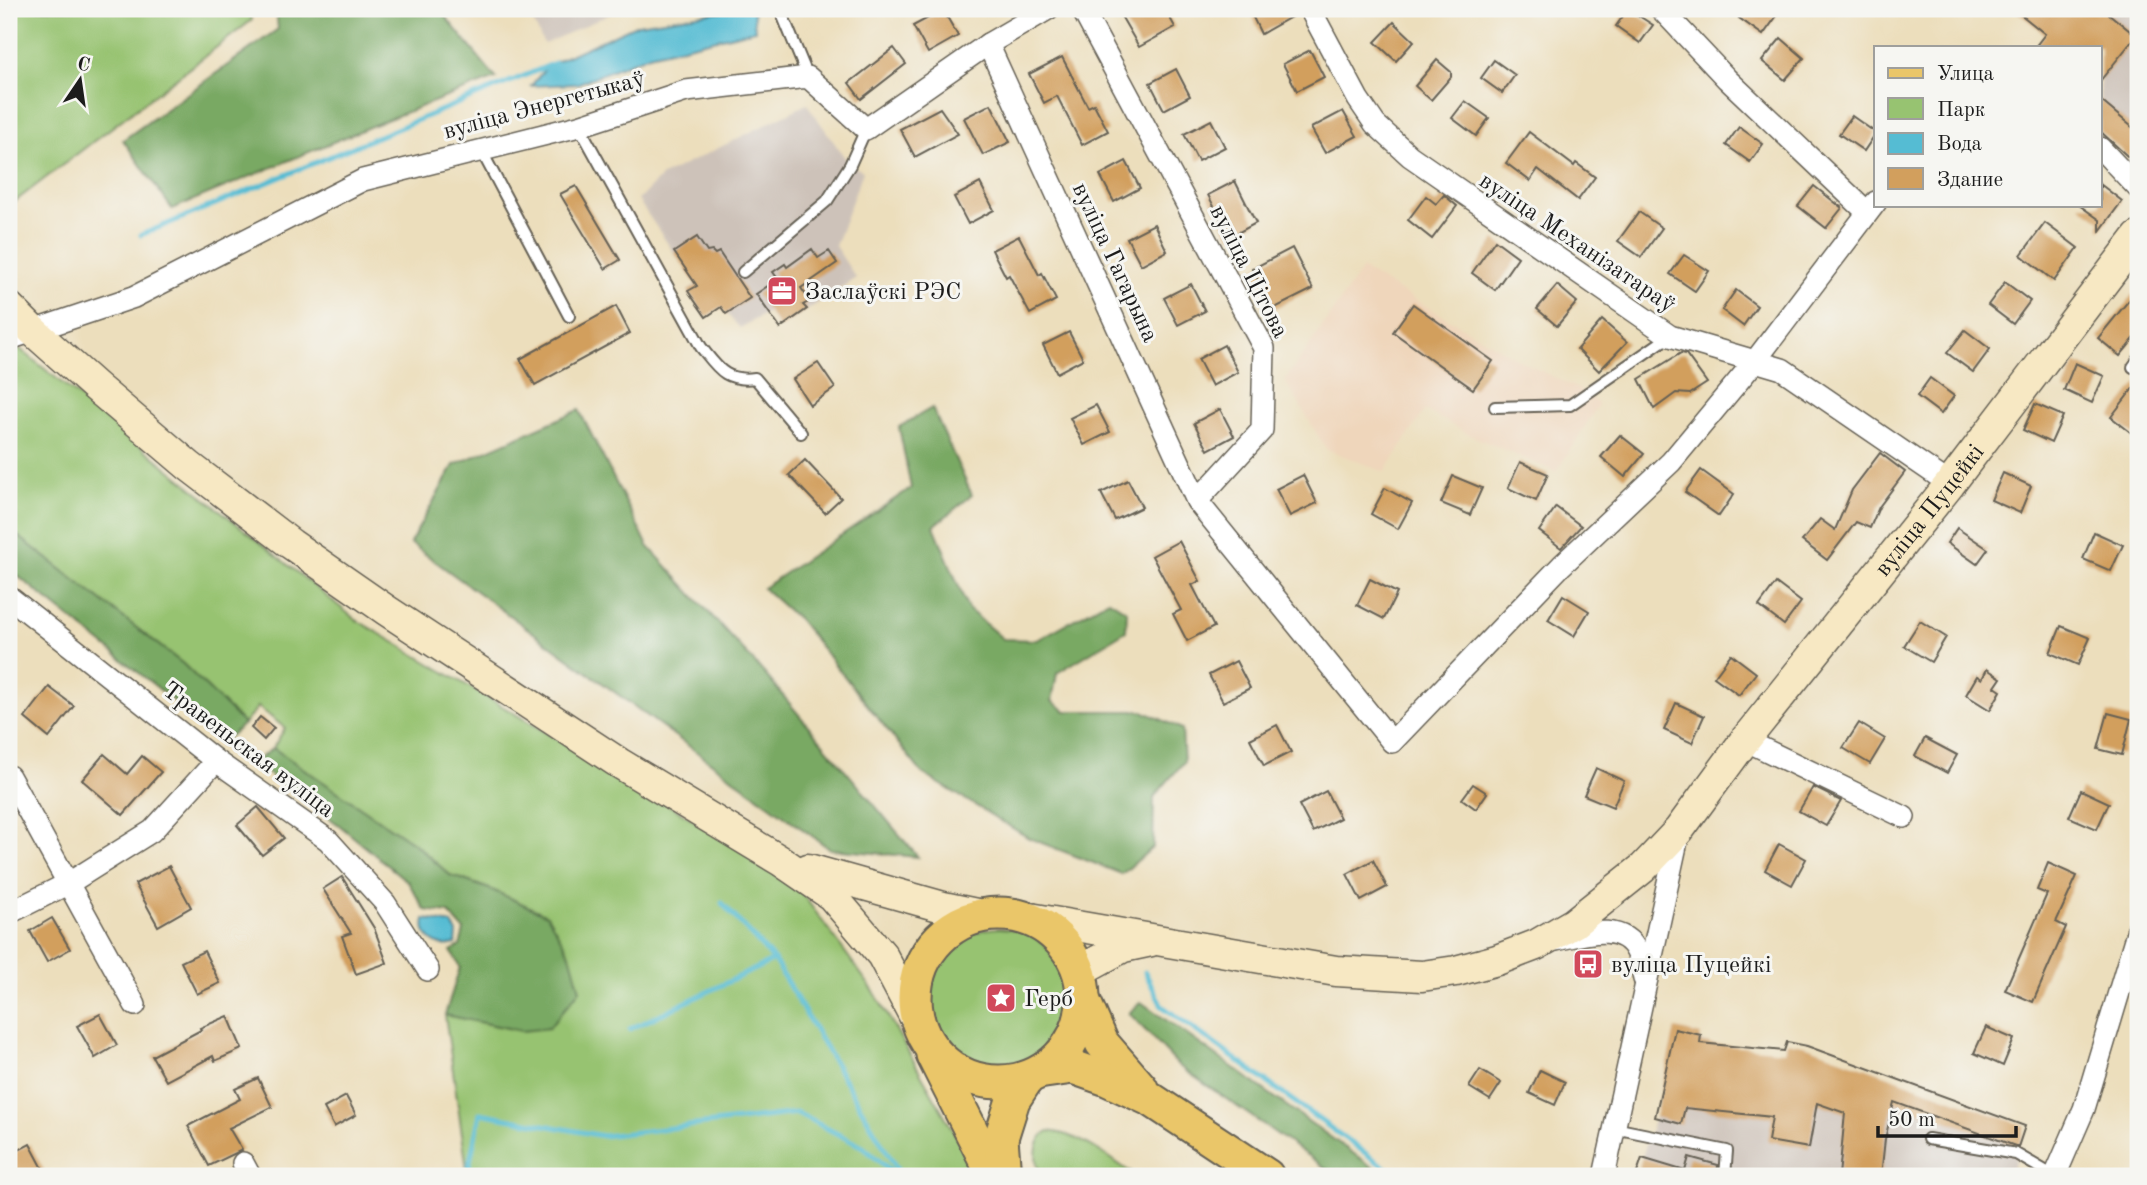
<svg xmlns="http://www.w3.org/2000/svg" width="2147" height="1185" viewBox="0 0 2147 1185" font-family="'Old Standard TT',serif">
<rect width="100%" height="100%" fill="#f6f6f2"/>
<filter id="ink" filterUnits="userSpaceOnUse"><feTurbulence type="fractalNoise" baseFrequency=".0143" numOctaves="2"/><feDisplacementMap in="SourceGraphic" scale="14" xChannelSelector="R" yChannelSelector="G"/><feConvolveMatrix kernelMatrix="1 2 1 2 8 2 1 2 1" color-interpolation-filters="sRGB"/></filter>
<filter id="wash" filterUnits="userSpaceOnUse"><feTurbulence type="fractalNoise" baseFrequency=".00686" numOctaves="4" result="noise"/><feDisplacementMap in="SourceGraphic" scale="28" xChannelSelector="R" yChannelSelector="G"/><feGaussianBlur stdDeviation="1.57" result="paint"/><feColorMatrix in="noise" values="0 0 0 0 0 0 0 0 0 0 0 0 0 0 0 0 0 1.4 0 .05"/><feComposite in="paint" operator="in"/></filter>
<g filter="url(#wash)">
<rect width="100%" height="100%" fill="#ecdebc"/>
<!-- built -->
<polygon fill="#efd6bb" points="1362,269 1521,361 1580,390 1599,404 1556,472 1472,436 1425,410 1385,472 1326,449 1285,380"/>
<!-- industrial -->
<g fill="#cdc2b9">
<polygon points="527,9 621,9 544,44"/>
<polygon points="2014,9 2138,9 2138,166 2100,131 2100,47 2035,47 2045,34"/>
<polygon points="807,104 850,165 863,171 835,246 856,278 780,328 768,312 740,328 721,307 706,317 688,291 696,285 638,200 662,176"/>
<polygon points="1675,1029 1701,1035 1701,1042 1716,1045 1783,1053 1787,1042 1807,1046 2025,1126 2011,1176 1636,1176 1655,1117"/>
</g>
<!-- green -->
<g fill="#97c371" stroke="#5a7046" stroke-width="2">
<polygon points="9,9 249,9 252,20 9,206"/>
<polygon points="20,349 355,619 790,877 875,993 979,1176 468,1176 445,1015 522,1031 547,915 492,890 450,875 416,845 273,748 285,728 258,707 244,724 183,664 9,529 9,351"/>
<circle cx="1000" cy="997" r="69"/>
<path d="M1048,1131C1081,1134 1109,1158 1136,1176H1041C1034,1161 1033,1141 1048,1131Z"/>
</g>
<!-- forest -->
<g fill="#79a963" stroke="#4a6240" stroke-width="2">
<polygon points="276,9 439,9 496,78 386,120 172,209 123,140 278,29"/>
<polygon points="932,408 972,495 934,526 968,609 1003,639 1037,640 1109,600 1127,611 1126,631 1057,673 1052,701 1066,711 1143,711 1182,729 1184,762 1154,797 1153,847 1122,874 1029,838 922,773 800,621 763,588 911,488 899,427"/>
<polygon points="579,410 648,546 764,673 918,857 830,849 410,543 454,465"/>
<polygon points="9,529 183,664 244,724 224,741 9,569"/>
<polygon points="273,748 416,845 450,875 492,890 547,915 570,954 580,990 549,1028 522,1031 445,1015 460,967 451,951 460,946 464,930 449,913 425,910 408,882 339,825 253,763"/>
<polygon points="1141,1002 1385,1176 1337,1176 1179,1066 1129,1013"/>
</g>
<!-- water -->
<g fill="#55bcd3" stroke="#386c78" stroke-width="2">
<polygon points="736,9 753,9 755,30 649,55 577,84 531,86 548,65 638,24"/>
<path d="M425,919L452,924L457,933L456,944C438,949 421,939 425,919Z"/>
</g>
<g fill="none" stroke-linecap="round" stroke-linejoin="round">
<!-- stream -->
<g stroke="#55bcd3" stroke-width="5">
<polyline points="141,235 555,63"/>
<polyline points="774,960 901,1176"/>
<polyline points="1145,972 1162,1006 1397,1176"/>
<polyline points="630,1029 774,960 722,903"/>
<polyline points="467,1176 480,1113 603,1136 797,1113 863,1147 897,1176"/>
</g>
</g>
<g id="blocks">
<!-- building -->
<g fill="#d29f5d">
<polygon points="1117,9 1165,9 1175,27 1139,47"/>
<polygon points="1249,9 1297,9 1298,13 1261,34"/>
<polygon points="1628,9 1653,25 1640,43 1616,26"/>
<polygon points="1746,9 1764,9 1776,17 1763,35 1739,18"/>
<polygon points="2014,9 2103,9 2136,36 2100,81 2100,47 2035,47 2045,34"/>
<polygon points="943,10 958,36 928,53 913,26"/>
<polygon points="1394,22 1414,41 1396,61 1375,42"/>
<polygon points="1781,38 1804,58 1785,80 1762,61"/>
<polygon points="894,48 906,64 861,99 849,83"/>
<polygon points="1310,50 1324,77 1297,91 1283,64"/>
<polygon points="1062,57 1088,107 1094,104 1108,131 1082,145 1057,96 1044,103 1029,74"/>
<polygon points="1437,60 1451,72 1451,77 1431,100 1415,86"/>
<polygon points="1494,60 1515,75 1502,93 1481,78"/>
<polygon points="1176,69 1190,96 1164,110 1150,83"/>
<polygon points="2100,100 2138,132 2138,166 2100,131"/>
<polygon points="1465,101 1489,118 1476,136 1452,118"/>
<polygon points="991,104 1010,142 983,155 964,118"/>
<polygon points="940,108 958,134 915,157 900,129"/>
<polygon points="1343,111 1357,136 1325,153 1311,128"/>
<polygon points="1852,116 1876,133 1864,151 1839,134"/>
<polygon points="1211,120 1225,147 1198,161 1184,134"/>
<polygon points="1739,127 1763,144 1750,162 1726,145"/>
<polygon points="1529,132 1574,166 1576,163 1595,177 1578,200 1538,169 1530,181 1506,163"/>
<polygon points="1126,161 1140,188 1114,202 1100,175"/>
<polygon points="1235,181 1256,223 1230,237 1208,195"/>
<polygon points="980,183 994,210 968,224 954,197"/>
<polygon points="2100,184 2122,201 2100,231 2100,220 2079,205 2100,205"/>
<polygon points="576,186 620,260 605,269 560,194"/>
<polygon points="1814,186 1842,208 1826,228 1798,206"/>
<polygon points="1444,195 1457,206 1432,239 1408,220 1426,196 1436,204"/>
<polygon points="1639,212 1662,228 1641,257 1618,241"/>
<polygon points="2045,223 2078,248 2054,281 2021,255"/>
<polygon points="1154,224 1167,251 1141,265 1127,238"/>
<polygon points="1019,236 1039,275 1042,273 1056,300 1030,314 1009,275 1006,277 992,250"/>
<polygon points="697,237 707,252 712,251 715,254 719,252 750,298 726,314 721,307 706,317 688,291 697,286 674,252"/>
<polygon points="1495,240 1518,257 1495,290 1472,273"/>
<polygon points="1292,248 1313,289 1273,309 1252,269"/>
<polygon points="812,249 818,258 829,251 837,263 801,288 810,301 803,305 807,309 780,328 756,294 778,279 773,272 785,264 787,267"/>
<polygon points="1684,255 1709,271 1695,291 1670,274"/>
<polygon points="2005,282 2030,301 2013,324 1988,305"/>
<polygon points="1191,284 1205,311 1178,325 1164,298"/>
<polygon points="1557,285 1577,302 1557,326 1537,309"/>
<polygon points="2138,289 2138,334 2120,356 2098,338"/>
<polygon points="1736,290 1757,306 1743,326 1722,310"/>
<polygon points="1413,304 1493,361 1473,389 1393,332"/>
<polygon points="616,306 630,333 535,385 520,359"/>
<polygon points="1602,320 1627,342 1599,371 1577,349"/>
<polygon points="1965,330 1990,349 1973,372 1947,353"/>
<polygon points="1069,332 1083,359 1057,373 1043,345"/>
<polygon points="1224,345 1238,372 1212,386 1198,359"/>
<polygon points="1681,353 1686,354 1707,383 1690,394 1676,393 1654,409 1639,379"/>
<polygon points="818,363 835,388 810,405 793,379"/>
<polygon points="2075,363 2104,376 2092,403 2064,390"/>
<polygon points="1930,378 1954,396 1941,414 1917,396"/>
<polygon points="2138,382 2138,438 2111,417"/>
<polygon points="2035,404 2063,416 2051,443 2023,430"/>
<polygon points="1096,405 1110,432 1084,445 1070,418"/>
<polygon points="1220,409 1234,436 1208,450 1194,423"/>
<polygon points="1620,435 1644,454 1625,477 1601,457"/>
<polygon points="1880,453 1905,472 1879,507 1870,528 1856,522 1827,560 1802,541 1820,519 1835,530 1852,490"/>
<polygon points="805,460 841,498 825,513 789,475"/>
<polygon points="1520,462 1548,474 1536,501 1508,488"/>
<polygon points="1701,470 1734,494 1719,516 1685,492"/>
<polygon points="2003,473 2031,486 2020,513 1991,500"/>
<polygon points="1303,475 1317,503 1290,516 1276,489"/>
<polygon points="1453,476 1482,488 1470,515 1441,503"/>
<polygon points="1128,480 1142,507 1115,520 1101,493"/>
<polygon points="1385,488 1412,503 1398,529 1371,514"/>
<polygon points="1556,507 1581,526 1561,548 1539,531"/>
<polygon points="1957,528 1988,549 1977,564 1947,543"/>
<polygon points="2094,532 2123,545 2111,571 2083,559"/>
<polygon points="1179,541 1200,581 1192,585 1214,627 1187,641 1173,614 1181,610 1152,556"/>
<polygon points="1370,579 1397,593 1384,619 1357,605"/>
<polygon points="1776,583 1801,602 1784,625 1759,606"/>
<polygon points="1563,595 1589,611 1574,636 1548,620"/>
<polygon points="1920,621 1946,637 1931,662 1904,646"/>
<polygon points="2061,626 2090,638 2078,665 2050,653"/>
<polygon points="1731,654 1756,673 1739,695 1714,677"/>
<polygon points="1236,661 1250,688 1223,702 1209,675"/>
<polygon points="1987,669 2001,678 1995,687 2001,691 1990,710 1966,695 1977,676 1982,679"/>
<polygon points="49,687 74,706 49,738 25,718"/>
<polygon points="1676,703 1704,716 1692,743 1664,730"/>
<polygon points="2108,713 2131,719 2122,755 2098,749"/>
<polygon points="260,717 274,728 264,740 251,728"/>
<polygon points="1859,723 1885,739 1870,764 1843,748"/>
<polygon points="1277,725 1291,752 1264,766 1250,739"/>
<polygon points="1925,738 1957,755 1947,773 1915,756"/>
<polygon points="104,754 127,774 142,756 161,772 123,815 82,780"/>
<polygon points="1596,768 1624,781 1613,807 1584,795"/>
<polygon points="1473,784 1487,793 1476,809 1462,799"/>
<polygon points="1813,787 1841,801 1826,826 1799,811"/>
<polygon points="2081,790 2109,803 2097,829 2069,817"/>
<polygon points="1326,791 1340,818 1313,832 1299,805"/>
<polygon points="258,807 284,838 262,855 237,825"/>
<polygon points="1779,844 1806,859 1792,885 1765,870"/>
<polygon points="1373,860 1387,887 1361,901 1347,874"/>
<polygon points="2048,863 2077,876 2056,922 2066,927 2033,1002 2005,990 2047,894 2037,890"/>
<polygon points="169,866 191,907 158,926 135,884"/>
<polygon points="342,877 374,928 387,963 356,974 342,936 351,933 323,889"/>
<polygon points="52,918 70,949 47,962 30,931"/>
<polygon points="204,951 220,983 197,994 181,962"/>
<polygon points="100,1014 117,1045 95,1058 77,1026"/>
<polygon points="228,1016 242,1049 215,1061 213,1056 166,1081 152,1056 201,1030 200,1028"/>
<polygon points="1986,1027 2014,1039 2003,1066 1974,1053"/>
<polygon points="1675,1029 1701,1035 1700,1043 1784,1051 1787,1042 1807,1046 2025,1126 2018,1147 1894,1102 1885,1139 1881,1176 1839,1176 1845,1113 1817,1103 1809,1148 1768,1141 1772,1117 1685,1108 1681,1124 1655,1117"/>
<polygon points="1480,1070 1501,1083 1490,1100 1469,1087"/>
<polygon points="1540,1070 1565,1082 1555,1105 1529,1093"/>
<polygon points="258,1078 272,1107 229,1128 242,1150 209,1166 188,1126 240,1099 235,1089"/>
<polygon points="346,1096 356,1115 334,1127 324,1108"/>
<polygon points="30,1144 47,1176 16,1176 9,1163 9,1155"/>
<polygon points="1689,1157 1718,1165 1717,1176 1636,1176 1642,1158 1685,1171"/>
</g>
</g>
</g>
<g filter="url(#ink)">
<use href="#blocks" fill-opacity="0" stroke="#656054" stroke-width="2"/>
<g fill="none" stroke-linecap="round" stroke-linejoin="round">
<!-- service casing -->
<g stroke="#656054" stroke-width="14">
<g id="service">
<polyline points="780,9 808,77"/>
<path d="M579,126L701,347C718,368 725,382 755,378L801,433"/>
<polyline points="481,150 569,316"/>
<polyline points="743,272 827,201 850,165 866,129"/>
<polyline points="2133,367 2138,360"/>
<polyline points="1495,407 1570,405 1670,336"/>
<polyline points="1614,1128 1727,1151 1725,1176"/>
<polyline points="1928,1139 2016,1154 2054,1176"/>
</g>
</g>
<!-- minor casing -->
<g stroke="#656054" stroke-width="24">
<g id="minor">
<polyline points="1082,9 1264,348 1262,430 1197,501 1392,742 1562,565 1671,462 1755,361 1670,336 1410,156 1375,124 1358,99 1310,9"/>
<polyline points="1661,9 1727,79 1867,212"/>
<polyline points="988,44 1197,501"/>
<polyline points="2100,148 2138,188"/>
<polyline points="1876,202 1755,361 1782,369 1950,484"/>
<polyline points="9,339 134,297 363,180 579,126 686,91 808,77 866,129 988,44 1048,9"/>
<polyline points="9,597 216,761 328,840 385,903 428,970"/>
<polyline points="1745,740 1904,817"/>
<polyline points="9,776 135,1005"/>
<polyline points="9,913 69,883 152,831 216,761"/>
<path d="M1556,940C1581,935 1623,920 1637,952C1641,960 1642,970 1644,979"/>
<polyline points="243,1163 250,1176"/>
<polyline points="1604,1176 1679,832"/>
<polyline points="2055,1176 2084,1109 2138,929"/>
</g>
</g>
<!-- secondary casing -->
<g stroke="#656054" stroke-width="33">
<g id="secondary">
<polyline points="9,307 32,330 96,387 189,466 291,544 386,610 619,763 781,861 832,896 882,955 919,1025"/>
<polyline points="808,869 943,907 981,915"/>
<path id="s1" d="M1030,918L1336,971L1422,976L1456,971L1497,960L1536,945L1574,923L1643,868L1679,830L1745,740L1950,484L2138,237"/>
<polyline points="1081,970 1123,947 1151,941"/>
</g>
</g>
<!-- primary casing -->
<g stroke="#656054" stroke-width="37">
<g id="primary">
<circle cx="999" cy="998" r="84"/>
<polyline points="1082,997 1102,1043 1141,1088"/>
<polyline points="933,1055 994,1176"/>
<polyline points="1045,1071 1073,1067 1107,1079 1152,1100 1267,1176"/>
<polyline points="1004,1176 1001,1138 1013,1100 1026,1080"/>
</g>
</g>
<!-- service -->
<use href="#service" stroke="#fff" stroke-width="10"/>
<!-- minor -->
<use href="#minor" stroke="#fff" stroke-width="21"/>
<!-- secondary -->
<use href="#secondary" stroke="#f7e8c3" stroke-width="30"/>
<!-- primary -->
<use href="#primary" stroke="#eac669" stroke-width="33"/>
</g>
</g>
<!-- icons -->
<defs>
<g id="office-square" transform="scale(1.575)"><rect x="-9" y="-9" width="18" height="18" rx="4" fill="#d1495b" stroke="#f6f6f2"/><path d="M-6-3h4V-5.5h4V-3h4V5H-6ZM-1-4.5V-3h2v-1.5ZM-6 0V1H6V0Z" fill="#fff"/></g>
<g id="bus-square" transform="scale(1.575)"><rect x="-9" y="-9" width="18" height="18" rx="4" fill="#d1495b" stroke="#f6f6f2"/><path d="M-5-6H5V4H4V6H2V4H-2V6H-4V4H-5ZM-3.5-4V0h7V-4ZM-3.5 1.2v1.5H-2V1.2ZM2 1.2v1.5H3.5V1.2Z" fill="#fff"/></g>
<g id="sight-square" transform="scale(1.575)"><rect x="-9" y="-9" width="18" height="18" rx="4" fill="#d1495b" stroke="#f6f6f2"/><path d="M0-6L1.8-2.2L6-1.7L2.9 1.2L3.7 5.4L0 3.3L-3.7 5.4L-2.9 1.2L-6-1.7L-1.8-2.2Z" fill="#fff"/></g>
</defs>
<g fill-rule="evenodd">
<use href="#office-square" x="782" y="291"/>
<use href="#bus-square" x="1588" y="964"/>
<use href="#sight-square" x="1001" y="998"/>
</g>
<g text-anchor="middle" stroke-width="6" stroke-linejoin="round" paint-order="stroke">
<!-- street labels -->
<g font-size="24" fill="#1c1c1c" stroke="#f6f6f2">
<text transform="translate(544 104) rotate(-15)" y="8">вуліца Энергетыкаў</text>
<text transform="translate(1578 242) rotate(34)" y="8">вуліца Механізатараў</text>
<text transform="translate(1116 262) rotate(65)" y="8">вуліца Гагарына</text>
<text transform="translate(1250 271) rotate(63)" y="8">вуліца Цітова</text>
<text dy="8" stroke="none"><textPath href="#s1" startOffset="1106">вуліца Пуцейкі</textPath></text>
<text transform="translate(249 749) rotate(37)" y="8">Травеньская вуліца</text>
</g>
<!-- poi labels -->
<g font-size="24" fill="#1c1c1c" stroke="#f6f6f2" text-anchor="start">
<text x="805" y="299">Заслаўскі РЭС</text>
<text x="1611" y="972">вуліца Пуцейкі</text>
<text x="1024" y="1006">Герб</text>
</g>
</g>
<!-- margin -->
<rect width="2147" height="1185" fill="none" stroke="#f6f6f2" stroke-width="35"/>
<!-- legend -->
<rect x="1874" y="46" width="228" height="161" fill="#f6f6f2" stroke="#9f9f9c" stroke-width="2"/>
<rect x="1888" y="68" width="35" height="10" fill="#eac669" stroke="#9f9f9c" stroke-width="2"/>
<text x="1937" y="80" font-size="21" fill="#1c1c1c">Улица</text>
<rect x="1888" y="98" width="35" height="21" fill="#97c371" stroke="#9f9f9c" stroke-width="2"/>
<text x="1937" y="116" font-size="21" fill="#1c1c1c">Парк</text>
<rect x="1888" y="133" width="35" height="21" fill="#55bcd3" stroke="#9f9f9c" stroke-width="2"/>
<text x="1937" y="150" font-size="21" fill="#1c1c1c">Вода</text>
<rect x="1888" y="168" width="35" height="21" fill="#d29f5d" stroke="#9f9f9c" stroke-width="2"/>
<text x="1937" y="186" font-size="21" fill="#1c1c1c">Здание</text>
<!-- north arrow -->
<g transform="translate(80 80) rotate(13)" stroke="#f6f6f2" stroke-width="5" paint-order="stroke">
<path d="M0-5L12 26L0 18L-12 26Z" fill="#1c1c1c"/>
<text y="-10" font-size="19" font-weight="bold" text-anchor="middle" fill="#1c1c1c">С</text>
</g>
<!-- scale -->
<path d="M1878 1126v10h138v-10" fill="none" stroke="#1c1c1c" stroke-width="3.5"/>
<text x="1888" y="1126" font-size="21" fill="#1c1c1c" stroke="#f6f6f2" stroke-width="5" paint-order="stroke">50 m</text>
</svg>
